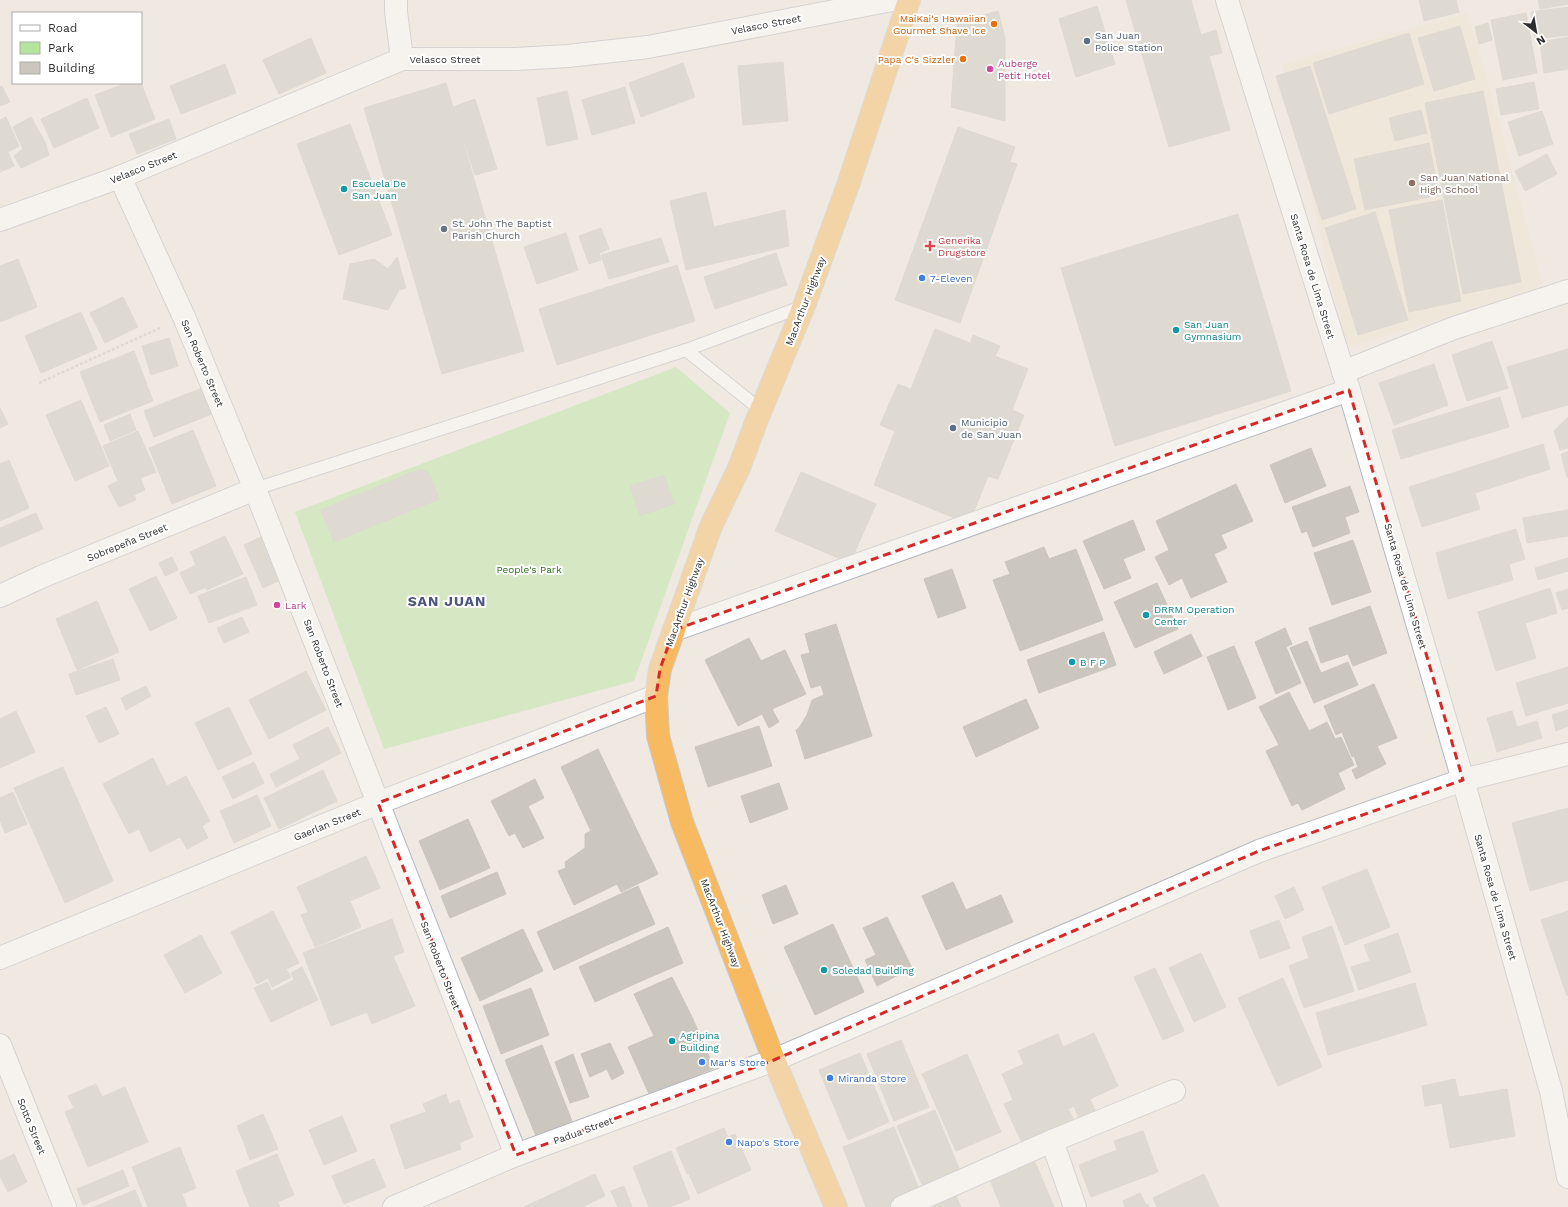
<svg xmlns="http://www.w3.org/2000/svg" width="1568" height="1207" viewBox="0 0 1568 1207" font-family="'Work Sans',sans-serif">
<rect width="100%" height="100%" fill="#efe9e1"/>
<!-- education -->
<polygon fill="#f0e6d1" points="1467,13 1487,78 1544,288 1346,348 1282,64"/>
<!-- green -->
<polygon fill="#b6e59e" points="676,367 730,413 634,681 384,749 295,512"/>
<!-- building -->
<g fill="#cbc7bf" stroke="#cbc5ba">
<polygon points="1126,0 1191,0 1201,35 1216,30 1222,53 1209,56 1230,130 1169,147"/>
<polygon points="1419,0 1456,0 1459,12 1424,21"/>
<polygon points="1538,0 1568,0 1568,4 1540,9"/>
<polygon points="1097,6 1115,64 1076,77 1059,19"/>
<polygon points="1568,7 1568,35 1535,39 1531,12"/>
<polygon points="998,11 1005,38 1005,121 951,107 957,22"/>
<polygon points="1526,13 1537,73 1503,80 1491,20"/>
<polygon points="1488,23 1492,40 1479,44 1475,27"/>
<polygon points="1460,26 1475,79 1434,91 1418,38"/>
<polygon points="1409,33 1424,84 1329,114 1313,63"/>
<polygon points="1568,37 1568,69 1544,73 1540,42"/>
<polygon points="311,38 326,73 279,94 263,60"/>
<polygon points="783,62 788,121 743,125 738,66"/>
<polygon points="683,63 695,97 641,117 629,83"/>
<polygon points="225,64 236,93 181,114 170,86"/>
<polygon points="1310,66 1356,209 1322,220 1276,76"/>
<polygon points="1534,82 1539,109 1501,115 1496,89"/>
<polygon points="127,83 141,83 155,119 111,137 95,95"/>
<polygon points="446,83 524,351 442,374 364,108"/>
<polygon points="2,86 10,102 0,106 0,87"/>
<polygon points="625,87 635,123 592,135 582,100"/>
<polygon points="567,91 578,139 547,146 537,98"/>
<polygon points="1483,91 1521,282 1463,294 1425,103"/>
<polygon points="87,98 99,128 54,148 41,119"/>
<polygon points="475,99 497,169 475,175 453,107"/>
<polygon points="1421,110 1427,133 1395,141 1389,118"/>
<polygon points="1542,111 1553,144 1519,156 1508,122"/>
<polygon points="6,117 19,146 8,152 14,166 0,172 0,120"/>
<polygon points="31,117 45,142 49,155 21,168 14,156 23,149 13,127"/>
<polygon points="169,119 176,139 137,154 129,134"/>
<polygon points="350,124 392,235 339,255 297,144"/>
<polygon points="958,127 1015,147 1010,162 1017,164 960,323 895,300"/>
<polygon points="1429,143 1439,195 1365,210 1354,159"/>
<polygon points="1547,154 1557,174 1525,191 1515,171"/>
<polygon points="706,192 714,227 785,210 789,246 686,270 670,201"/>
<polygon points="1442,200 1461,301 1409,312 1389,210"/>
<polygon points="1375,212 1408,320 1358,335 1325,228"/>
<polygon points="1238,214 1291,391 1115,446 1061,268"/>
<polygon points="601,228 609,249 599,253 601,260 589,264 579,236"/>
<polygon points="566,233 578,270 537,284 524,247"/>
<polygon points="661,238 669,262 609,279 601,255"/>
<polygon points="776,253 787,285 715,309 704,277"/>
<polygon points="397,257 406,288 399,290 388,310 343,299 350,264 374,259 388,269"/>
<polygon points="18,259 37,307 0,322 0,266"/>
<polygon points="677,265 695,321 557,365 539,309"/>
<polygon points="123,297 138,327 105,343 90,313"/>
<polygon points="81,312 97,349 41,373 25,336"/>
<polygon points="935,329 970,343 973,335 1000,346 995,356 1028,369 1012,410 1024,415 998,479 988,476 969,524 874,485 895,431 880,425 898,384 911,389"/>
<polygon points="169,338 178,366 151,375 142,346"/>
<polygon points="1492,341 1508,388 1467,401 1452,355"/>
<polygon points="1568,349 1568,405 1522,418 1507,367"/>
<polygon points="134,351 153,401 100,422 80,372"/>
<polygon points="1434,364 1448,405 1394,425 1379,383"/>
<polygon points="202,388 212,414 154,437 144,411"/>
<polygon points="1500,397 1509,427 1401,459 1392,430"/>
<polygon points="81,400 109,466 75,481 46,415"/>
<polygon points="0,408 8,424 0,428"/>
<polygon points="130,414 136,430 110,441 104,425"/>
<polygon points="1568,417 1568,448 1560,450 1554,431"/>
<polygon points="193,430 216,486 172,504 149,448"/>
<polygon points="138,431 156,472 140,478 145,490 134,495 136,500 119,507 108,486 118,481 103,446"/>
<polygon points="1543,444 1550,469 1475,493 1480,509 1422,527 1409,487"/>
<polygon points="1311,448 1326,486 1285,503 1270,465"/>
<polygon points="1568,452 1568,477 1567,477 1561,454"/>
<polygon points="9,460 29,508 0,521 0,464"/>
<polygon points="420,469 429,473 439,499 334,542 321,510"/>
<polygon points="801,472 876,504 850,563 775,531"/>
<polygon points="664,475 674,504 640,516 630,486"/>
<polygon points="1236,484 1253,521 1221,535 1227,548 1214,554 1227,582 1191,598 1182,578 1169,585 1155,557 1169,550 1156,521"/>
<polygon points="1350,486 1359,512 1345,517 1350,533 1313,547 1307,531 1302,533 1292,507"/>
<polygon points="1568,510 1568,536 1527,543 1523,518"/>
<polygon points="36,513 43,529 0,547 0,528"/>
<polygon points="1133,520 1145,550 1123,559 1131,578 1104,589 1083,541"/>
<polygon points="1516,529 1525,559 1509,564 1513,580 1448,599 1436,553"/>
<polygon points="225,536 243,574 207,590 206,587 190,594 180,573 196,565 190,552"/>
<polygon points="263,536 282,579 263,588 244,545"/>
<polygon points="1353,540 1371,592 1332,605 1314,553"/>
<polygon points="1044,547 1049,559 1076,549 1103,620 1020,651 993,580 1010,574 1005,562"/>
<polygon points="172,557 178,570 165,576 159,563"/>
<polygon points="1568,558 1568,571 1538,580 1535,568"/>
<polygon points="952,569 966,608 938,618 924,579"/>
<polygon points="156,576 177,618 150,631 129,589"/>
<polygon points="246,577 257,605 209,623 198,596"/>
<polygon points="1157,583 1178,629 1135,648 1114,602"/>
<polygon points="1550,588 1557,613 1525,623 1536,658 1496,671 1478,612"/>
<polygon points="1568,589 1568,608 1562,610 1556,593"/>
<polygon points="97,601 119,652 77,670 56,619"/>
<polygon points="1370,606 1387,653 1353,666 1348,654 1321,663 1309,628"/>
<polygon points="242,617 249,632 224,643 217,628"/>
<polygon points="836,624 872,736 805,759 796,730 799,728 807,715 812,700 824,695 821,685 811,688 801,655 810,653 805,634"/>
<polygon points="1285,628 1292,644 1286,647 1301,683 1276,694 1255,642"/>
<polygon points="1104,632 1116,665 1039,693 1027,660"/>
<polygon points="1191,634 1202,656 1164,674 1154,652"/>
<polygon points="749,638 761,661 785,650 806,694 772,709 779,722 769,728 762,714 738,726 705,660"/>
<polygon points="1307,641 1321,673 1348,662 1358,685 1314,703 1290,648"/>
<polygon points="1234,646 1256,698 1228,710 1207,657"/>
<polygon points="113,659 120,680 76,695 69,674"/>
<polygon points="1568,667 1568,703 1526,716 1516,683"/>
<polygon points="306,671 326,710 269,739 249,700"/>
<polygon points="1374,684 1397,738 1377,746 1386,764 1356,779 1352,770 1358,767 1354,756 1352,757 1342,732 1336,735 1324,706"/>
<polygon points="146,686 151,696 126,710 121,698"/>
<polygon points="1289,692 1309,731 1327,722 1335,739 1341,737 1354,765 1338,773 1345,789 1302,810 1298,803 1292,806 1266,751 1279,745 1259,707"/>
<polygon points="1026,699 1039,728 976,757 963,727"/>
<polygon points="106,707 119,734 99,743 86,716"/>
<polygon points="229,707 252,754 218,770 195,723"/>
<polygon points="1568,710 1568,726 1556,731 1552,715"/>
<polygon points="16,711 35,752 0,768 0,719"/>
<polygon points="1512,711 1517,727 1537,721 1542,738 1497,752 1487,718"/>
<polygon points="759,726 772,766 708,787 695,747"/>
<polygon points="328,727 341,753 276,787 270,774 300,759 293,745"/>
<polygon points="598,749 658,874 621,892 617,884 574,905 558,871 566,868 565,862 585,848 585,834 591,831 561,767"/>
<polygon points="153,758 167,786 186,776 210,821 202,826 208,838 187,849 180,837 150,852 139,829 129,834 103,784"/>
<polygon points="254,762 264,783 233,799 222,777"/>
<polygon points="63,767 113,881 65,903 14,788"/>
<polygon points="323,770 337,801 279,829 264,798"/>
<polygon points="535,779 544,798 528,806 544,838 523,848 515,833 509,836 491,801"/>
<polygon points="779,783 788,809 750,823 741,796"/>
<polygon points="13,792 27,824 5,833 0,820 0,798"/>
<polygon points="257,795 271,826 234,843 220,811"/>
<polygon points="1568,808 1568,880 1530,891 1512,823"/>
<polygon points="468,819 490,868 440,890 419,841"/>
<polygon points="366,856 380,888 350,901 361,927 315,947 301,915 308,912 297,887"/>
<polygon points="1367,869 1390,927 1345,945 1322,887"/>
<polygon points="497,872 506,894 450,918 441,896"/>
<polygon points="953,882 966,910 1001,895 1013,922 946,950 922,896"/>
<polygon points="786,885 798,914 773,924 762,895"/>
<polygon points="638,886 655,924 605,946 588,909"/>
<polygon points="1294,887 1304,910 1285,919 1275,896"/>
<polygon points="588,909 605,946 554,970 537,932"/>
<polygon points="273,911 299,963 286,969 291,977 272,987 268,978 257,984 231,932"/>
<polygon points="1568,911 1568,995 1567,996 1541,920"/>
<polygon points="887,917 912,968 877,986 865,960 876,955 863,928"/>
<polygon points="392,919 404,952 393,956 415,1006 372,1024 367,1012 331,1026 303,953"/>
<polygon points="1279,920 1290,948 1260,959 1250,931"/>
<polygon points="833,924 864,992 815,1015 784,947"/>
<polygon points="1332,926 1354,991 1304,1008 1289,966 1309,958 1302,937"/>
<polygon points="668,927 683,963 639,982 624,947"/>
<polygon points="523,929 543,971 480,1001 461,958"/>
<polygon points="1398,933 1411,972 1359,990 1351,967 1370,961 1364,945"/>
<polygon points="201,935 222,973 185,993 164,955"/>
<polygon points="624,947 639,982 595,1002 579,967"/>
<polygon points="1201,953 1226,1007 1194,1022 1169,968"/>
<polygon points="302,967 318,1000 271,1022 254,988 267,982 272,991 294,980 291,973"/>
<polygon points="1155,968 1184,1031 1163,1040 1134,977"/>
<polygon points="672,977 693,1019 714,1068 650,1096 628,1047 654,1036 634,994"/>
<polygon points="1283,978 1322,1067 1278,1086 1238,998"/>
<polygon points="1415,983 1427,1025 1328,1055 1316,1013"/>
<polygon points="531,988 549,1035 501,1054 483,1006"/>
<polygon points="1094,1033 1118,1086 1090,1099 1097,1115 1080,1122 1074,1106 1068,1109 1074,1120 1022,1143 1004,1104 1013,1100 1002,1074 1024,1064 1018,1051 1058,1034 1063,1047"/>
<polygon points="901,1040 929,1107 894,1121 867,1054"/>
<polygon points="610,1043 624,1073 612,1080 607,1069 590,1077 581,1054"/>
<polygon points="542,1045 572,1121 536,1136 505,1060"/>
<polygon points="860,1053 889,1122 848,1140 819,1070"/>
<polygon points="573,1054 589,1097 570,1103 555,1062"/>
<polygon points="967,1054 1001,1132 956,1151 922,1074"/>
<polygon points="1455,1079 1459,1097 1507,1089 1515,1136 1450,1148 1442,1103 1425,1106 1422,1086"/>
<polygon points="96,1084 102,1097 125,1087 148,1142 88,1167 65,1112 74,1108 68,1096"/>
<polygon points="446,1094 449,1104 459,1100 473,1137 459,1143 461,1149 405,1169 390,1125 426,1112 423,1104"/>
<polygon points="935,1110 960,1171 923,1187 897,1126"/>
<polygon points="263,1114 271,1132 244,1143 237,1126"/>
<polygon points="342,1116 357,1151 324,1165 309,1130"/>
<polygon points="894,1127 921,1194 889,1207 866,1207 843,1147"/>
<polygon points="724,1128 728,1137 735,1134 751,1170 698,1194 689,1174 687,1174 676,1148"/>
<polygon points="1143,1131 1158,1172 1091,1197 1079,1165 1117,1150 1114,1141"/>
<polygon points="271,1132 278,1149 250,1160 244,1143"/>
<polygon points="180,1147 196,1188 182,1194 187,1207 148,1207 132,1167"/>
<polygon points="671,1151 690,1199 670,1207 649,1207 633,1167"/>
<polygon points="14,1154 27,1182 8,1192 0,1176 0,1161"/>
<polygon points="277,1154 294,1195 278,1202 280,1207 250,1207 236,1171"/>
<polygon points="374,1159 386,1187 344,1204 332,1176"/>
<polygon points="1035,1162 1054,1207 1001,1207 990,1180"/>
<polygon points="123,1170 129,1186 83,1205 77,1189"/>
<polygon points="595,1174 605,1196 582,1207 524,1207"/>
<polygon points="1204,1174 1219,1207 1157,1207 1153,1198"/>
<polygon points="624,1186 632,1207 618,1207 611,1191"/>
<polygon points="135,1190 142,1207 94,1207"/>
<polygon points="1140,1193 1146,1205 1148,1204 1149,1207 1125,1207 1123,1201"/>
<polygon points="955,1194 961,1207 926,1207"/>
</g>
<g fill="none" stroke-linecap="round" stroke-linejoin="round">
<!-- service casing -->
<g stroke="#b4b7c1" stroke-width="14">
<g id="service">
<polyline points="686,350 761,410"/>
<polyline points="255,489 686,350 804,306"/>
</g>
</g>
<!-- minor casing -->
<g stroke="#b4b7c1" stroke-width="24">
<g id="minor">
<polyline points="396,0 396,12 402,59"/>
<polyline points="1227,0 1349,390 1463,780 1551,1091 1568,1177"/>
<polyline points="120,177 184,317 255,489 516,1155"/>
<polyline points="0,220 120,177 402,59 516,59 568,56 648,47 892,0"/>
<polyline points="1343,372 1454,328 1568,291"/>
<polyline points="0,596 41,577 255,489"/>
<polyline points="674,630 1349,390"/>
<polyline points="0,958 378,803 656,696"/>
<polyline points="0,1045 65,1207"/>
<polyline points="774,1060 1094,923 1259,851 1463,780 1568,754"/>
<polyline points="1052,1141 1075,1207"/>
<polyline points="902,1207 1052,1141 1174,1091"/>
</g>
</g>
<!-- secondary casing -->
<g stroke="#b4b7c1" stroke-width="24">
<polyline id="secondary" points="394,1207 516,1155 774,1060"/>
</g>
<!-- trunk casing -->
<g stroke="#c9c9c9" stroke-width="24">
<polyline id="trunk" points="836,1207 774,1060 682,822 658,736 656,696 660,669 711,526 739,468 756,422 804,306 848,185 909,0"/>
</g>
<!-- path -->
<polyline stroke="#c9c9c9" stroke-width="2.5" stroke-dasharray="3 2" stroke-linecap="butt" points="39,383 160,328"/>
<!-- service -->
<use href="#service" stroke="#fff" stroke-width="12"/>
<!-- minor -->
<use href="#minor" stroke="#fff" stroke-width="22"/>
<!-- secondary -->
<use href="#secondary" stroke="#fff" stroke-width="22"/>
<!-- trunk -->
<use href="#trunk" stroke="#f8ba60" stroke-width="22"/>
</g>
<!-- marked area -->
<path d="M0 0H1568V1207H0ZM1349,390L1463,780L1259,851L774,1060L516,1155L378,803L656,696L660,669L674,630Z" fill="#efe9e1" fill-opacity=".55" fill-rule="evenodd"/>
<path fill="none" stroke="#d62828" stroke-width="3" stroke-dasharray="8 5" stroke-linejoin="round" d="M1349,390L1463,780L1259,851L774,1060L516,1155L378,803L656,696L660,669L674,630Z"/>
<!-- markers -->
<g fill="#e8710a" stroke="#fff" stroke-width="1.5">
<circle cx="994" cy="24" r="4"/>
<circle cx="963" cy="59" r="4"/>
</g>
<g fill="#5c6f8a" stroke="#fff" stroke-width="1.5">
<circle cx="1087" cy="41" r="4"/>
<circle cx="953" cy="428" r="4"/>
</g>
<g fill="#d1479c" stroke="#fff" stroke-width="1.5">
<circle cx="990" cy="69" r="4"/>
<circle cx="277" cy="605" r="4"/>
</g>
<circle fill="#8d6e63" stroke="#fff" stroke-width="1.5" cx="1412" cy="183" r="4"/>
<g fill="#0f9aa8" stroke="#fff" stroke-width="1.5">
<circle cx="344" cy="189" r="4"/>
<circle cx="1176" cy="330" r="4"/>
<circle cx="1146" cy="615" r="4"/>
<circle cx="1072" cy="662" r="4"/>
<circle cx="824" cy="970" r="4"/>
<circle cx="672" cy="1041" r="4"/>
</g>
<circle fill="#6b7280" stroke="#fff" stroke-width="1.5" cx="444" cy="229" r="4"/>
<path fill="#e0444e" stroke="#fff" stroke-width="1.5" d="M928 240h4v4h4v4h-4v4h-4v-4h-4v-4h4z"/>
<g fill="#3f7fe0" stroke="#fff" stroke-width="1.5">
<circle cx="922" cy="278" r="4"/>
<circle cx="702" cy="1062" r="4"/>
<circle cx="830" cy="1078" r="4"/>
<circle cx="729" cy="1142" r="4"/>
</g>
<g text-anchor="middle" stroke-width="4" stroke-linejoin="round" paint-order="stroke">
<!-- food labels -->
<g font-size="10" fill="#c56008" stroke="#fff" text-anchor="end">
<text x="986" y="22">MaiKai's Hawaiian<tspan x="986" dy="12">Gourmet Shave Ice</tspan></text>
<text x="955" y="63">Papa C's Sizzler</text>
</g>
<!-- street labels -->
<g font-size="10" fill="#2e2e2e" stroke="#fff">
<text transform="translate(766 24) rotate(-11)" y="4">Velasco Street</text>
<text x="445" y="63">Velasco Street</text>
<text transform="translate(143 167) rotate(-22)" y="4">Velasco Street</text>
<text transform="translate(1313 276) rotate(73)" y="4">Santa Rosa de Lima Street</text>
<text transform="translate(805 301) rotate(-69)" y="4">MacArthur Highway</text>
<text transform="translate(203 363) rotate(67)" y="4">San Roberto Street</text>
<text transform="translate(127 542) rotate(-22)" y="4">Sobrepeña Street</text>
<text transform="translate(1406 586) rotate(74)" y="4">Santa Rosa de Lima Street</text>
<text transform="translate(684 602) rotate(-70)" y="4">MacArthur Highway</text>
<text transform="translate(324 663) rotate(69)" y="4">San Roberto Street</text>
<text transform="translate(327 824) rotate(-22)" y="4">Gaerlan Street</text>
<text transform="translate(1496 897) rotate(74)" y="4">Santa Rosa de Lima Street</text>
<text transform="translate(721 923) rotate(69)" y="4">MacArthur Highway</text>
<text transform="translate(441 965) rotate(69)" y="4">San Roberto Street</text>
<text transform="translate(32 1126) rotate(68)" y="4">Sotto Street</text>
<text transform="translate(583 1130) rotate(-20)" y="4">Padua Street</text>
</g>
<!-- service labels -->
<g font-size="10" fill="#4e5e75" stroke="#fff" text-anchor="start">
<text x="1095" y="39">San Juan<tspan x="1095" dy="12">Police Station</tspan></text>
<text x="961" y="426">Municipio<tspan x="961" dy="12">de San Juan</tspan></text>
</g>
<!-- hotel labels -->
<g font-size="10" fill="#b23c85" stroke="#fff" text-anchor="start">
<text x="998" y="67">Auberge<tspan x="998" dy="12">Petit Hotel</tspan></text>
<text x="285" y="609">Lark</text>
</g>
<!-- education labels -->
<g font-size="10" fill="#785e54" stroke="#fff" text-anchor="start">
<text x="1420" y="181">San Juan National<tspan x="1420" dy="12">High School</tspan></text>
</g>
<!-- culture labels -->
<g font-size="10" fill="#0d838f" stroke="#fff" text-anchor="start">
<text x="352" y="187">Escuela De<tspan x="352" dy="12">San Juan</tspan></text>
<text x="1184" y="328">San Juan<tspan x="1184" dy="12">Gymnasium</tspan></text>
<text x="1154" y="613">DRRM Operation<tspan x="1154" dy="12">Center</tspan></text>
<text x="1080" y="666">B F P</text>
<text x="832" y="974">Soledad Building</text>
<text x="680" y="1039">Agripina<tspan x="680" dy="12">Building</tspan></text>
</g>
<!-- worship labels -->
<g font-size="10" fill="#5b616d" stroke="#fff" text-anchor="start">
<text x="452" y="227">St. John The Baptist<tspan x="452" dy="12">Parish Church</tspan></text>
</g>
<!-- health labels -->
<g font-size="10" fill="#be3a42" stroke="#fff" text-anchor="start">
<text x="938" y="244">Generika<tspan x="938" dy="12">Drugstore</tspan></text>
</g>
<!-- shop labels -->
<g font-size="10" fill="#366cbe" stroke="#fff" text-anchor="start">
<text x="930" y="282">7-Eleven</text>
<text x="710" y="1066">Mar's Store</text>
<text x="838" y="1082">Miranda Store</text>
<text x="737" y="1146">Napo's Store</text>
</g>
<!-- park labels -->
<g font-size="10" fill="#2c6e1b" stroke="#fff">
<text x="529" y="573">People's Park</text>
</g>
<!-- district labels -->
<g font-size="14" font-weight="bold" letter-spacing="1" fill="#4d5680" stroke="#fff">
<text x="447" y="606">SAN JUAN</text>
</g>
</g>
<!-- legend -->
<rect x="12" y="12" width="130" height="72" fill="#ffffff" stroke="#ababab"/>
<rect x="20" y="25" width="20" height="6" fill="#ffffff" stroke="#ababab"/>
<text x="48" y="32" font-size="12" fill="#2e2e2e">Road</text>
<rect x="20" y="42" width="20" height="12" fill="#b6e59e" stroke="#ababab"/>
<text x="48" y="52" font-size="12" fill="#2e2e2e">Park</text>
<rect x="20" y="62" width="20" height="12" fill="#cbc7bf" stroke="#ababab"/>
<text x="48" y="72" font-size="12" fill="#2e2e2e">Building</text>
<!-- north arrow -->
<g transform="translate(1536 32) rotate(149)" stroke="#ffffff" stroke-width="3" paint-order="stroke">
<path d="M0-3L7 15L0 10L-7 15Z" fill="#2e2e2e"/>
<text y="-6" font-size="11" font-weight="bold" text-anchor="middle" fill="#2e2e2e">N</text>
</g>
</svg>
